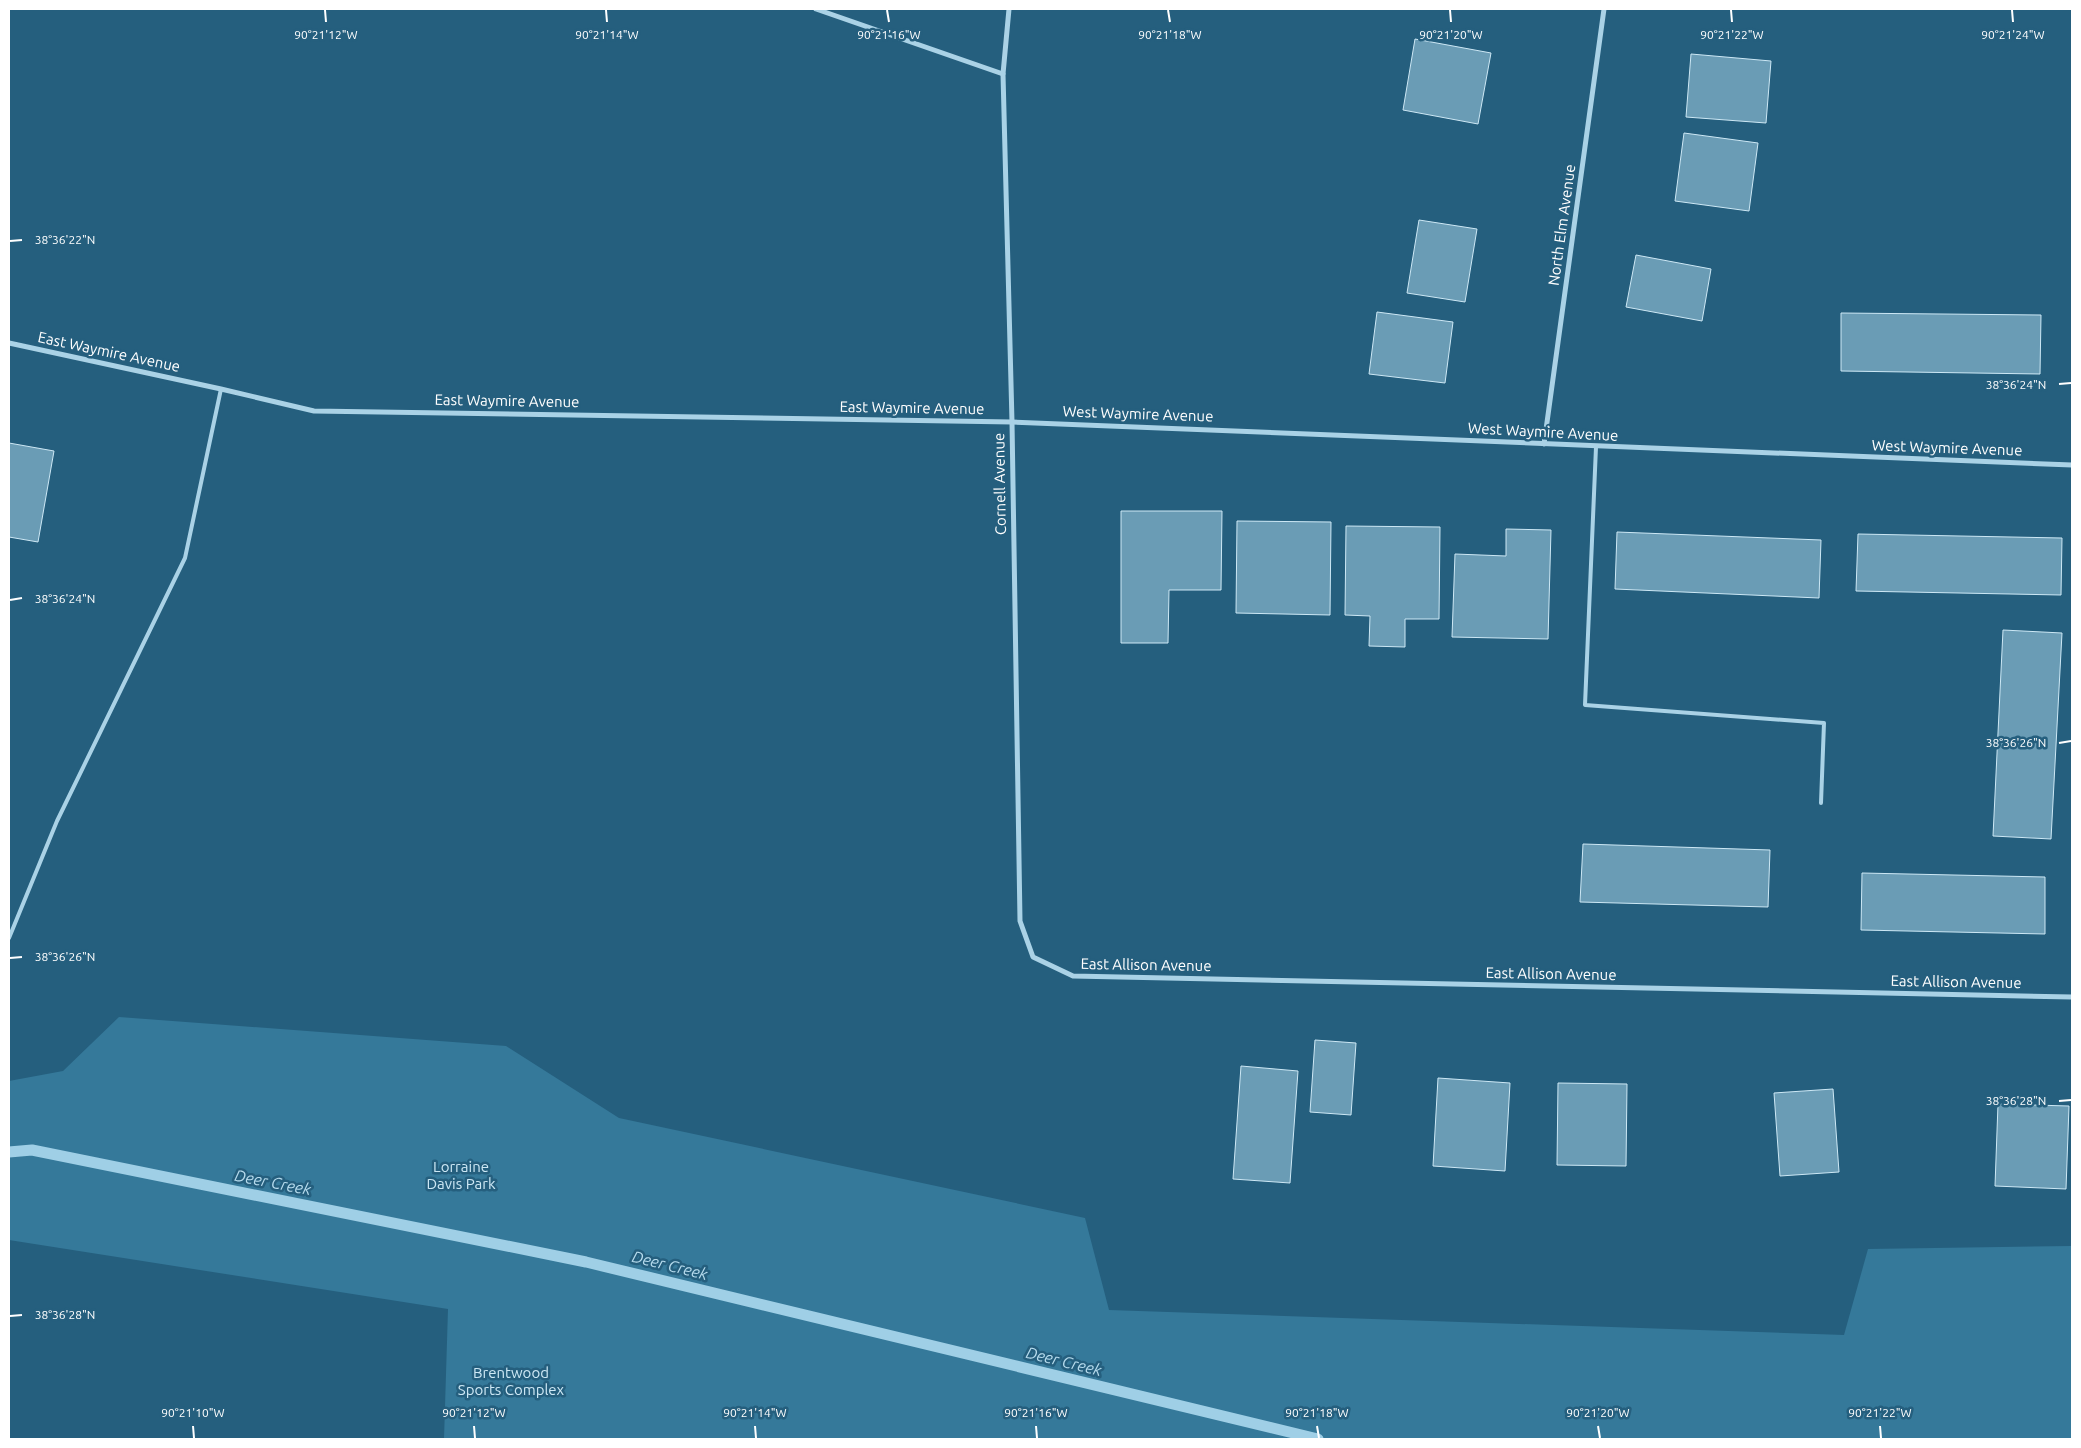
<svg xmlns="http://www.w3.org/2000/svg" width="2081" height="1448" viewBox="0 0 2081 1448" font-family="Ubuntu,sans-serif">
<rect width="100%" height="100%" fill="#255f7e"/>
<!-- green -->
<polygon fill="#35799a" points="119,1017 506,1046 619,1118 1085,1218 1109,1310 1844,1335 1868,1249 2072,1246 2072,1439 444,1439 448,1309 9,1240 9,1081 63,1071"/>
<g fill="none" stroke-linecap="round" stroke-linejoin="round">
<!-- stream -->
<polyline stroke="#9fcfe6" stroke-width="11" points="9,1152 32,1150 586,1262 1318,1439"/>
</g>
<!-- building -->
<g fill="#6a9cb5" stroke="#cde8f5">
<polygon points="1415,39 1491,53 1478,124 1403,110"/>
<polygon points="1691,54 1771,61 1766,123 1686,117"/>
<polygon points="1684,133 1758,143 1749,211 1675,201"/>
<polygon points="1419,220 1477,229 1465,302 1407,293"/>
<polygon points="1636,255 1711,269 1702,321 1626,307"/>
<polygon points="1377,312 1453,322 1445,383 1369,374"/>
<polygon points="1841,313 2041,315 2040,374 1841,371"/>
<polygon points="9,443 54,451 38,542 9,537"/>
<polygon points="1121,511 1222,511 1221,590 1169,590 1168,643 1121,643"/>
<polygon points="1237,521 1331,522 1330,615 1236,613"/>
<polygon points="1346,526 1440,527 1439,619 1405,619 1405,647 1369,646 1370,616 1345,615"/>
<polygon points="1506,529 1551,530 1548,639 1452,637 1455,554 1506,556"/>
<polygon points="1617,532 1821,540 1819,598 1615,589"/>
<polygon points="1858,534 2062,538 2061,595 1856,591"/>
<polygon points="2003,630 2062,633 2051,839 1993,836"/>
<polygon points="1583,844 1770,850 1768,907 1580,902"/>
<polygon points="1862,873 2045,877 2045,934 1861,930"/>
<polygon points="1315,1040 1356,1043 1351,1115 1310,1112"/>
<polygon points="1241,1066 1298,1071 1290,1183 1233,1179"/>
<polygon points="1438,1078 1510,1083 1505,1171 1433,1166"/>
<polygon points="1558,1083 1627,1084 1626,1166 1557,1165"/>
<polygon points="1833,1089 1839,1172 1780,1176 1774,1093"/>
<polygon points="1998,1104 2069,1106 2066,1189 1995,1186"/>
</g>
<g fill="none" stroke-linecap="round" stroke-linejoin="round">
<!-- service -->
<g stroke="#aad2e6" stroke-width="4">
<polyline points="1596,447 1585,705 1824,723 1821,803"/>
<polyline points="9,938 57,821 185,558 221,389"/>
</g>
<!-- minor -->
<g stroke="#aad2e6" stroke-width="5">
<polyline points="816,9 1003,74"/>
<polyline points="1009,9 1003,74 1012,422 1020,921 1033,957 1073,976 2072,997"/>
<polyline points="9,343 221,389 314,411 1012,422 2072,465"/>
<polyline points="1544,444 1604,9"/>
</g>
</g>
<!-- ticks -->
<path fill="none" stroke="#fff" stroke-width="2" d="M325,10L326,22M606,10L607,22M887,10L889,22M1168,10L1170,22M1450,10L1451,22M1731,10L1732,22M2012,10L2013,22M10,241L22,240M2059,384L2071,383M10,600L22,598M2059,743L2071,741M10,958L22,957M2059,1101L2071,1100M10,1316L22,1315M193,1426L194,1438M474,1426L475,1438M755,1426L756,1438M1036,1426L1037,1438M1317,1426L1319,1438M1598,1426L1600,1438M1880,1426L1881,1438"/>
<g text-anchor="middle" stroke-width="5" stroke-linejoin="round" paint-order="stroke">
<!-- street labels -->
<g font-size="15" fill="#fff" stroke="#255f7e">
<text transform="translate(1562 225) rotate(-82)" y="5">North Elm Avenue</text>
<text transform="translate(109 352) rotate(12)" y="5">East Waymire Avenue</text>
<text transform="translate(507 401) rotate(1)" y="5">East Waymire Avenue</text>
<text transform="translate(912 408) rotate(1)" y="5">East Waymire Avenue</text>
<text transform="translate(1138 414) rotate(2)" y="5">West Waymire Avenue</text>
<text transform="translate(1543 432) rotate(3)" y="5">West Waymire Avenue</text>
<text transform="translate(1947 448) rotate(2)" y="5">West Waymire Avenue</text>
<text transform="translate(1000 484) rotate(-91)" y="5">Cornell Avenue</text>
<text transform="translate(1146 965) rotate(1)" y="5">East Allison Avenue</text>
<text transform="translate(1551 974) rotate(1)" y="5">East Allison Avenue</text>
<text transform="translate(1956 982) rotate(1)" y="5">East Allison Avenue</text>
</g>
<!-- park labels -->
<g font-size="15" fill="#cde8f5" stroke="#255f7e">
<text x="461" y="1172">Lorraine<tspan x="461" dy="17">Davis Park</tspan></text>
<text x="511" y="1378">Brentwood<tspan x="511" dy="17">Sports Complex</tspan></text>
</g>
<!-- water labels -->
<g font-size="16" font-style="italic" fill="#b6dbed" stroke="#255f7e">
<text transform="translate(273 1182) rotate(11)" y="6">Deer Creek</text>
<text transform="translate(670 1265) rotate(14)" y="6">Deer Creek</text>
<text transform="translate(1064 1361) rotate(14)" y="6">Deer Creek</text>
</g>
</g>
<g font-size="12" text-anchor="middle" fill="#fff" stroke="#255f7e" stroke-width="5" stroke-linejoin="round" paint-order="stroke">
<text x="326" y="39">90°21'12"W</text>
<text x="607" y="39">90°21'14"W</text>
<text x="889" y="39">90°21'16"W</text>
<text x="1170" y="39">90°21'18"W</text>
<text x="1451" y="39">90°21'20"W</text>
<text x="1732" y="39">90°21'22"W</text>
<text x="2013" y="39">90°21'24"W</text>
<text x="65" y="244">38°36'22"N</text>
<text x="2016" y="389">38°36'24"N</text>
<text x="65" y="603">38°36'24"N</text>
<text x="2016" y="747">38°36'26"N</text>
<text x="65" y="961">38°36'26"N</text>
<text x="2016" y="1105">38°36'28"N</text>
<text x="65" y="1319">38°36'28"N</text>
<text x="193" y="1417">90°21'10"W</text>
<text x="474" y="1417">90°21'12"W</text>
<text x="755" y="1417">90°21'14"W</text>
<text x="1036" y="1417">90°21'16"W</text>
<text x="1317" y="1417">90°21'18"W</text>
<text x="1598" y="1417">90°21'20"W</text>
<text x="1880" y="1417">90°21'22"W</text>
</g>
<!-- border -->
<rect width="2081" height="1448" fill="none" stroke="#ffffff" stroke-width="20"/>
</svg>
